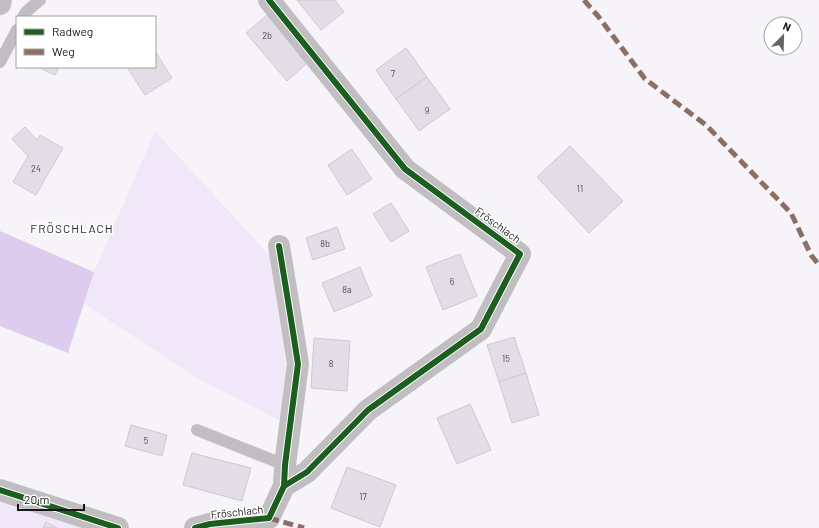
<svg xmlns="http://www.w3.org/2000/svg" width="819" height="528" viewBox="0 0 819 528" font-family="Barlow,sans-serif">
<rect width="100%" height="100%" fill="#f7f4f9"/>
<!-- green -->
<g fill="#f0e7f9">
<polygon points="155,131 272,258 282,324 286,368 282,422 195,377 84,304 94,272"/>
<polygon points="0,498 86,528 0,528"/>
</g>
<!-- forest -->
<polygon fill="#ddcced" points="0,231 94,272 68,353 0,326"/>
<!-- building -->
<g fill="#e3dde7" stroke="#cccace">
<polygon points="297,0 335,0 344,12 321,30"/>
<polygon points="267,15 307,63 287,81 246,33"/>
<polygon points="406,48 427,77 396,99 376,70"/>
<polygon points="155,51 172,78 145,95 127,67 155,67"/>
<polygon points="38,67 59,67 55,75"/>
<polygon points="427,77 450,109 419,131 396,99"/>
<polygon points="25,127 37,140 40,135 63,148 36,195 13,182 28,156 12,139"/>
<polygon points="570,146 623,201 589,233 537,177"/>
<polygon points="352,149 372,179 347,195 328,165"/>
<polygon points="391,203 409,231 391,242 373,214"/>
<polygon points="337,227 345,249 313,260 306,238"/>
<polygon points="460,254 477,296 443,310 426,267"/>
<polygon points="360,267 372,296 334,312 322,283"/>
<polygon points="514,337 526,373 499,382 487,345"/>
<polygon points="314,338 350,341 347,391 311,388"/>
<polygon points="526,373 539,415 512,423 499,382"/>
<polygon points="470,404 491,450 457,464 437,418"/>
<polygon points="131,425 167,435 162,456 125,446"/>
<polygon points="192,453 251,468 242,501 183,485"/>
<polygon points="347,467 396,485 380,527 331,508"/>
<polygon points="46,522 57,528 43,528"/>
</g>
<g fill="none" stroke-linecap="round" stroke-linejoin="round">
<!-- service -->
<g stroke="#c0bec0" stroke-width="12">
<polyline points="23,17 26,12 40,0"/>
<polyline points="0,62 17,30"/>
<polyline points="197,430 285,465"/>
</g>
<!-- minor -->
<g stroke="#c0bec0" stroke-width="22">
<polyline points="279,246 290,313 298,364 285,465 284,486"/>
<polyline points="0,490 118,528"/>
<polyline points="195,528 210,524 269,518 284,486 307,472 368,410 481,329 520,254 405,169 269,0"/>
</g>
<!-- tertiary -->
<polyline stroke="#c0bec0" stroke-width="22" points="0,4 1,0"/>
<!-- quiet -->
<g stroke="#8d6e63" stroke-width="5" stroke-dasharray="10 5" stroke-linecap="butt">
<polyline points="584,0 598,16 645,79 706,125 791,213 811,255 819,265"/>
<polyline points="269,518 304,528"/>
</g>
<!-- cycleway casing -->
<g stroke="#fff" stroke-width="8">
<g id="cycleway">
<polyline points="279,246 290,313 298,364 285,465 284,486"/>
<polyline points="0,490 118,528"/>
<polyline points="195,528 210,524 269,518 284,486 307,472 368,410 481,329 520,254 405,169 269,0"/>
</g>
</g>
<!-- cycleway -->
<use href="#cycleway" stroke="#1b5e20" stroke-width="6"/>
</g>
<g text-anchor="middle" stroke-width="3" stroke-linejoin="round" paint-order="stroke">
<!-- number labels -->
<g font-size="9" fill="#4d4a4f">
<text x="267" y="39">2b</text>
<text x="393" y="77">7</text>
<text x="427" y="114">9</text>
<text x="36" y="172">24</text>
<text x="580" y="192">11</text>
<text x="325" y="247">8b</text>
<text x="452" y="285">6</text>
<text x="347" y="293">8a</text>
<text x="506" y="362">15</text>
<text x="331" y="367">8</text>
<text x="146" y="444">5</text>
<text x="363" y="500">17</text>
</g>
<!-- street labels -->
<g font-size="11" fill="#181619" stroke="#fff">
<text transform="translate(498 225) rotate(36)" y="4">Fröschlach</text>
<text transform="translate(237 512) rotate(-6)" y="4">Fröschlach</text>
</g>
<!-- neighbourhood labels -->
<g font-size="12" letter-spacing="1" fill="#2f2b33" stroke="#fff">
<text x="72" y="233">FRÖSCHLACH</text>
</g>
</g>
<!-- legend -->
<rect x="16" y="16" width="140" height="52" fill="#ffffff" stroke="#a3a2a3"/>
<rect x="24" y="29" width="20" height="6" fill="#1b5e20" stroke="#a3a2a3"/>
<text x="52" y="36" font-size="12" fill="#181619">Radweg</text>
<rect x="24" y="49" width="20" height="6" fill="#8d6e63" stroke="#a3a2a3"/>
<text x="52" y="56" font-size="12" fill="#181619">Weg</text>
<!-- north arrow -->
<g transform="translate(783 36) rotate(23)"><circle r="19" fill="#ffffff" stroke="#a3a2a3"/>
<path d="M0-3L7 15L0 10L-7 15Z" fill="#666467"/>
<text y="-6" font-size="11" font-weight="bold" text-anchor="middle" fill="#181619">N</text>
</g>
<!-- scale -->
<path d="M18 504v6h66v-6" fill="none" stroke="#181619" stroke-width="2"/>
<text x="24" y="504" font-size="12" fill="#181619" stroke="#ffffff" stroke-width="3" paint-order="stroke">20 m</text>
</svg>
